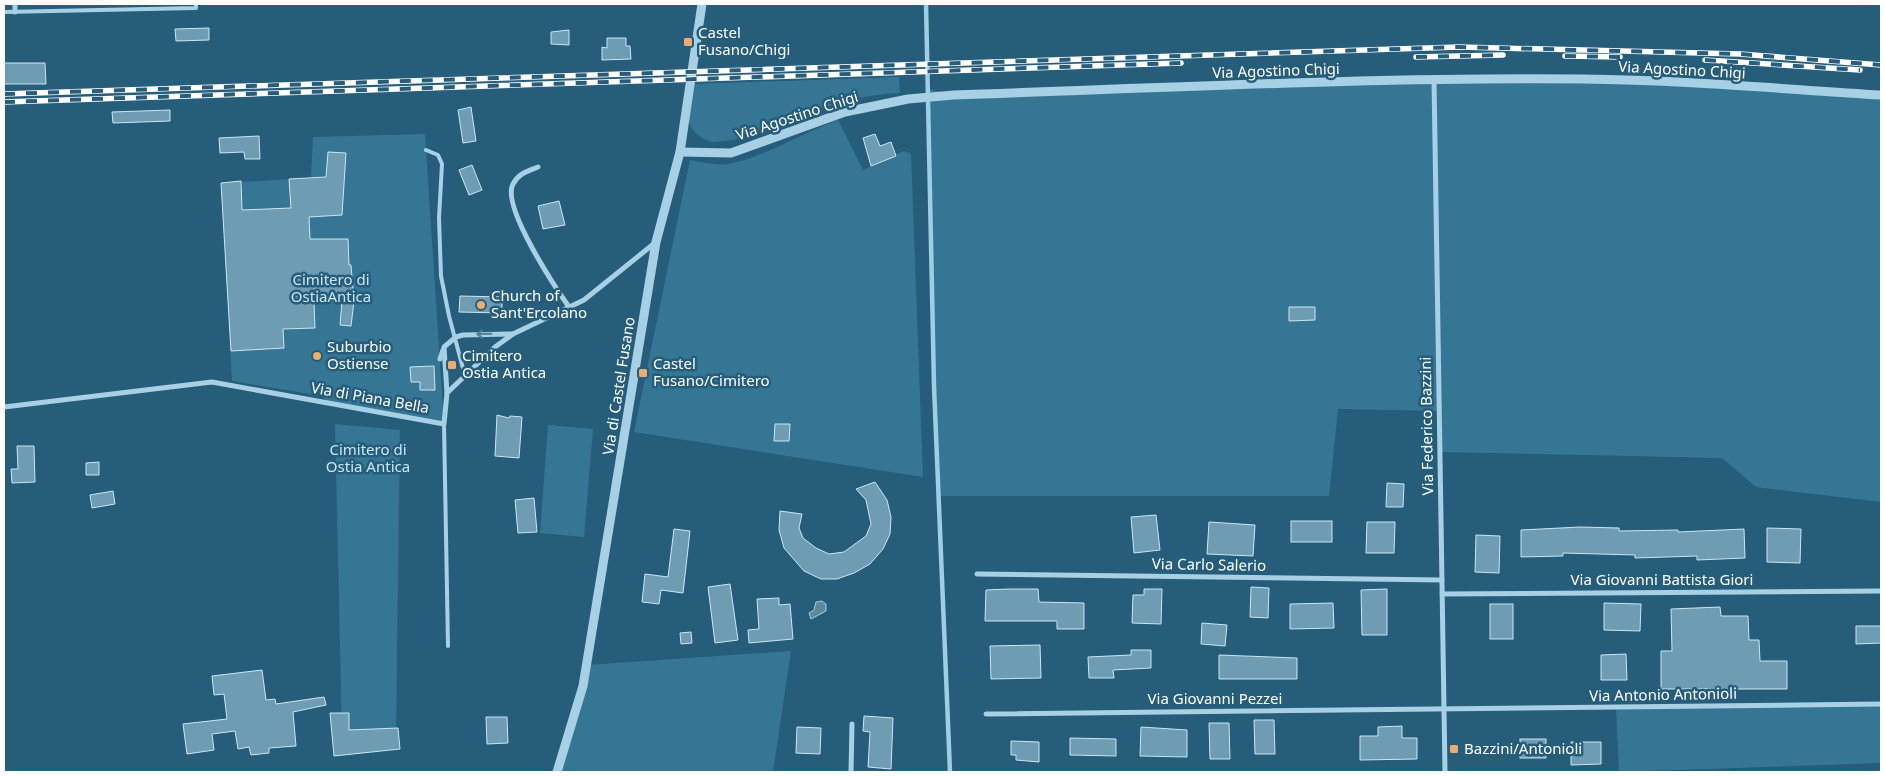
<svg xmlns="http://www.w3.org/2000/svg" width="1885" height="776" viewBox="0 0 1885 776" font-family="'Noto Sans',sans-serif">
<rect width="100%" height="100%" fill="#255d7a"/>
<!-- green -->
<g fill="#367695">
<path d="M899,77L900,93C869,94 839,102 810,113C779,123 748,141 714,142C708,142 702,138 697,134C682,122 690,100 692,84Z"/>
<polygon points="1585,79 1881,95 1881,502 1756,487 1722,458 1440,452 1439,411 1338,409 1329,496 939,496 928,89 954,95"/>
<path d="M838,120L863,170L904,151L911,154L923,477L634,432L690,160C702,162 718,166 729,164C767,156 802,133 838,120Z"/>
<polygon points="425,134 444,424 329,403 322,396 232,381 221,183 311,178 313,137"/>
<polygon points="335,424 400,430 396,729 342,735"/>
<polygon points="548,425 593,429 584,537 540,533"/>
<polygon points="791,651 773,772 557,772 587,665"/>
<polygon points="1881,704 1881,763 1619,772 1616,708"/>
</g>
<!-- water -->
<polygon fill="#5f889c" stroke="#9ccee4" points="822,601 826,604 826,611 811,619 809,613 814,610 816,602"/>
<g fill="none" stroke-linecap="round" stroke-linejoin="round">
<!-- stream -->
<polyline stroke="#9ccee4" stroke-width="4.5" points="926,4 934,386 950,772"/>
</g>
<!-- building -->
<g fill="#6e9db3" stroke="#cbe6f3">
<polygon points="209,28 209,40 176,41 175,29"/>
<polygon points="569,30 569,45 551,44 551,32"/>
<polygon points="607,38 626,38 626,46 630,46 631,59 602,60 602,47 607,48"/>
<polygon points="4,63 45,63 46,84 4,84"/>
<polygon points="471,107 476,141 463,143 458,110"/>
<polygon points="170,110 170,121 113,123 112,112"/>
<polygon points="875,134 880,146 891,142 896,156 871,166 863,138"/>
<polygon points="259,136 260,159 245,159 244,152 220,153 219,138"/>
<polygon points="328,152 346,153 342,215 309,217 310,239 348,239 349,265 351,265 354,301 351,326 340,325 342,301 314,303 315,328 283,329 284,348 231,351 221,183 241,181 242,210 291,208 289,179 326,177"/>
<polygon points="472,165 482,190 469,195 459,170"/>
<polygon points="559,201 565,225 543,229 538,206"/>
<polygon points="460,296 502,297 502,313 459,312"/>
<polygon points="1289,307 1315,307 1315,320 1289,321"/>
<polygon points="434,366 435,390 420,390 420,382 411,382 410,367"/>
<polygon points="497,415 509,418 510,416 522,417 519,458 495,456"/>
<polygon points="775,424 790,424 789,441 774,441"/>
<polygon points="17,446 34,446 35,482 12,483 11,469 18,469"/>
<polygon points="99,462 99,475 86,475 86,463"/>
<polygon points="875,482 887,500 891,517 890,534 883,549 870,564 854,573 837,579 821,579 804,571 784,548 779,530 780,511 802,514 799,528 803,538 816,548 829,554 844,552 866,536 871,524 866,500 856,489"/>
<polygon points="1387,483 1404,484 1403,507 1386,507"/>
<polygon points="113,491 115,504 92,508 90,495"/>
<polygon points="534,498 537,532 518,533 515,500"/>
<polygon points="1156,515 1160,550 1134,553 1131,517"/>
<rect x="1291" y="521" width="41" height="21"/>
<polygon points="1209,522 1255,525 1253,556 1207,554"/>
<polygon points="1367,522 1395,522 1394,553 1366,553"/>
<polygon points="1580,527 1619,528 1619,531 1678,530 1678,532 1744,529 1745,558 1697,560 1697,556 1635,558 1635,555 1563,553 1563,556 1521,557 1521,530"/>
<polygon points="1767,528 1801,529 1800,563 1767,562"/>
<polygon points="674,529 690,531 683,593 661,590 659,604 642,602 645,574 668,577"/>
<polygon points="1476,535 1500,536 1499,573 1475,572"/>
<polygon points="730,584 738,640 715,643 708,587"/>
<polygon points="1251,587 1269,588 1268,618 1250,617"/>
<polygon points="1009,589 1038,589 1039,602 1084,603 1084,629 1057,629 1057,621 985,621 986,590"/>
<polygon points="1144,589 1162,589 1161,624 1132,623 1133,595 1144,595"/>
<polygon points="1387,589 1387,635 1362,635 1361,590"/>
<polygon points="779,598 779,605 790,604 793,639 749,643 748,630 759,629 757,599"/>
<polygon points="1333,603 1334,628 1290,629 1290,604"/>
<polygon points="1604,603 1641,604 1640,631 1604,630"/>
<rect x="1490" y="604" width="23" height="35"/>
<polygon points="1720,607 1721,616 1748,616 1749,640 1759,640 1760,661 1787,661 1787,689 1661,689 1661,651 1672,651 1671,609"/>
<polygon points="1202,623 1227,625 1225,646 1201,644"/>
<polygon points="1856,626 1881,626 1881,643 1856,644"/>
<polygon points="691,632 692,643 681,644 680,633"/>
<polygon points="1040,645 1041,678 991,679 990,646"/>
<polygon points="1131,650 1151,650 1151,668 1113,670 1114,678 1089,678 1088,657 1131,655"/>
<polygon points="1626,654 1627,680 1601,680 1601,655"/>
<polygon points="1219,655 1297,658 1297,679 1219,679"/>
<polygon points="262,670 266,700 275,699 276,704 324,697 326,705 293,712 296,746 269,748 269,753 251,755 249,747 238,749 235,731 212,734 214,750 187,754 183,724 227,719 224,694 214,695 212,676"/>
<polygon points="330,713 349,713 349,730 398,728 400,749 334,756"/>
<polygon points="864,716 893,718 891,769 868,767 870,732 863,731"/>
<polygon points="486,717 507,717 508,743 487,744"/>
<polygon points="1254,720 1274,720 1275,754 1255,754"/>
<polygon points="1209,723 1229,723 1230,759 1210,759"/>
<polygon points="1402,726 1402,738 1417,738 1417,759 1360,760 1360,736 1378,736 1378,727"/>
<polygon points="797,727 821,728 820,754 796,753"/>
<polygon points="1141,727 1187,730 1187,757 1140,756"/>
<polygon points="1070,738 1116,739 1116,756 1070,755"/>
<rect x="1520" y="739" width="26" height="19"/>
<polygon points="1011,741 1039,742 1039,762 1016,760 1016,755 1011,755"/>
<polygon points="1571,742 1601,742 1601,764 1571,765"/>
</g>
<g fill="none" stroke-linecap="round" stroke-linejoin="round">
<!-- service -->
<g stroke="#a8d0e4" stroke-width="4">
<polyline points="4,12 196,8 196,4"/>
<polyline points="426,150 438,155 442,164 439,218 441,276 449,316 465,376"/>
<polyline points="444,424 448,646"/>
</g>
<!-- minor -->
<g stroke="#a8d0e4" stroke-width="5">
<polyline points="15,4 15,12"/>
<polyline points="1434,80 1445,772"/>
<path d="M538,167C528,171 519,173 513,184C501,206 555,287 569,307"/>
<polyline points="440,359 443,350"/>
<polyline points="447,393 495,347 513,334 584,300 656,242"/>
<polyline points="4,407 212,382 444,424 447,393 444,347 456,337 463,335 513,334"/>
<polyline points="977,574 1442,580"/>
<polyline points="1442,594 1881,591"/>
<polyline points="986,714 1881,704"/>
<polyline points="851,772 852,724"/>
</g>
<!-- tertiary -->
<g stroke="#a8d0e4" stroke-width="9">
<path d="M680,152L731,153L845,112L908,99L954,95C1164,88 1374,77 1583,79C1683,80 1782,89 1881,95"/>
<polyline points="557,772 583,686 656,242 680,152 702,4"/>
</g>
<!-- rail casing -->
<g stroke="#fff" stroke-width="5.5">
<g id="rail">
<polyline points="1565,56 1620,57"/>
<polyline points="1416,57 1503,55"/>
<polyline points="1705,60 1860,70"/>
<polyline points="4,94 1459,47 1740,54 1881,65"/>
<polyline points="4,102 1181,63"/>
</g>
</g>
<!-- rail -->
<use href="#rail" stroke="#255d7a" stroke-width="4" stroke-dasharray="11" stroke-linecap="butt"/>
</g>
<!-- one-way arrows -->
<defs><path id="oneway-shaft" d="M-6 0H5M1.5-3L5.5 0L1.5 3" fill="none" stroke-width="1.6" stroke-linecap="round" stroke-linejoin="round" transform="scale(1.25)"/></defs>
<use stroke="#4c809a" href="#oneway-shaft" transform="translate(484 334) rotate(179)"/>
<!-- markers -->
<g fill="#edab6d" stroke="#255d7a" stroke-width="2">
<rect x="683" y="37" width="10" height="10" rx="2.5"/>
<circle cx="481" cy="305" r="5"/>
<circle cx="317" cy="356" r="5"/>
<rect x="447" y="360" width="10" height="10" rx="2.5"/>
<rect x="638" y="368" width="10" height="10" rx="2.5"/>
<rect x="1449" y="744" width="10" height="10" rx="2.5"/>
</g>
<g text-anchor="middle" stroke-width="5" stroke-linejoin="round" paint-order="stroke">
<!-- poi labels -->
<g font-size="15" fill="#fff" stroke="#255d7a" text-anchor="start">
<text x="698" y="38">Castel<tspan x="698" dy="17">Fusano/Chigi</tspan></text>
<text x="491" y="301">Church of<tspan x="491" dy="17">Sant'Ercolano</tspan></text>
<text x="327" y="352">Suburbio<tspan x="327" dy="17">Ostiense</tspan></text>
<text x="462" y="361">Cimitero<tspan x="462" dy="17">Ostia Antica</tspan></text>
<text x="653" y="369">Castel<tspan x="653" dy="17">Fusano/Cimitero</tspan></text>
<text x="1464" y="754">Bazzini/Antonioli</text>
</g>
<!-- street labels -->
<g font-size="15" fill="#fff" stroke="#255d7a">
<text transform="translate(1682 70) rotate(3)" y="5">Via Agostino Chigi</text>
<text transform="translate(1276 71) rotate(-2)" y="5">Via Agostino Chigi</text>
<text transform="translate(797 116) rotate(-18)" y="5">Via Agostino Chigi</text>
<text transform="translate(619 386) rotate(-81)" y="5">Via di Castel Fusano</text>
<text transform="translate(370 398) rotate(10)" y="5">Via di Piana Bella</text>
<text transform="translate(1427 426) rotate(-91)" y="5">Via Federico Bazzini</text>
<text transform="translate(1209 565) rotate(1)" y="5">Via Carlo Salerio</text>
<text x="1662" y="585">Via Giovanni Battista Giori</text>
<text transform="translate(1663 695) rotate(-1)" y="5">Via Antonio Antonioli</text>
<text x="1215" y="704">Via Giovanni Pezzei</text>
</g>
<!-- park labels -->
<g font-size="15" fill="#cbe6f3" stroke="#255d7a">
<text x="331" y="285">Cimitero di<tspan x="331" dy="17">OstiaAntica</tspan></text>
<text x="368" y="455">Cimitero di<tspan x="368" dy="17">Ostia Antica</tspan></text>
</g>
</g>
<!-- border -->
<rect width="1885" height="776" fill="none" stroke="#ffffff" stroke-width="10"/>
</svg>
